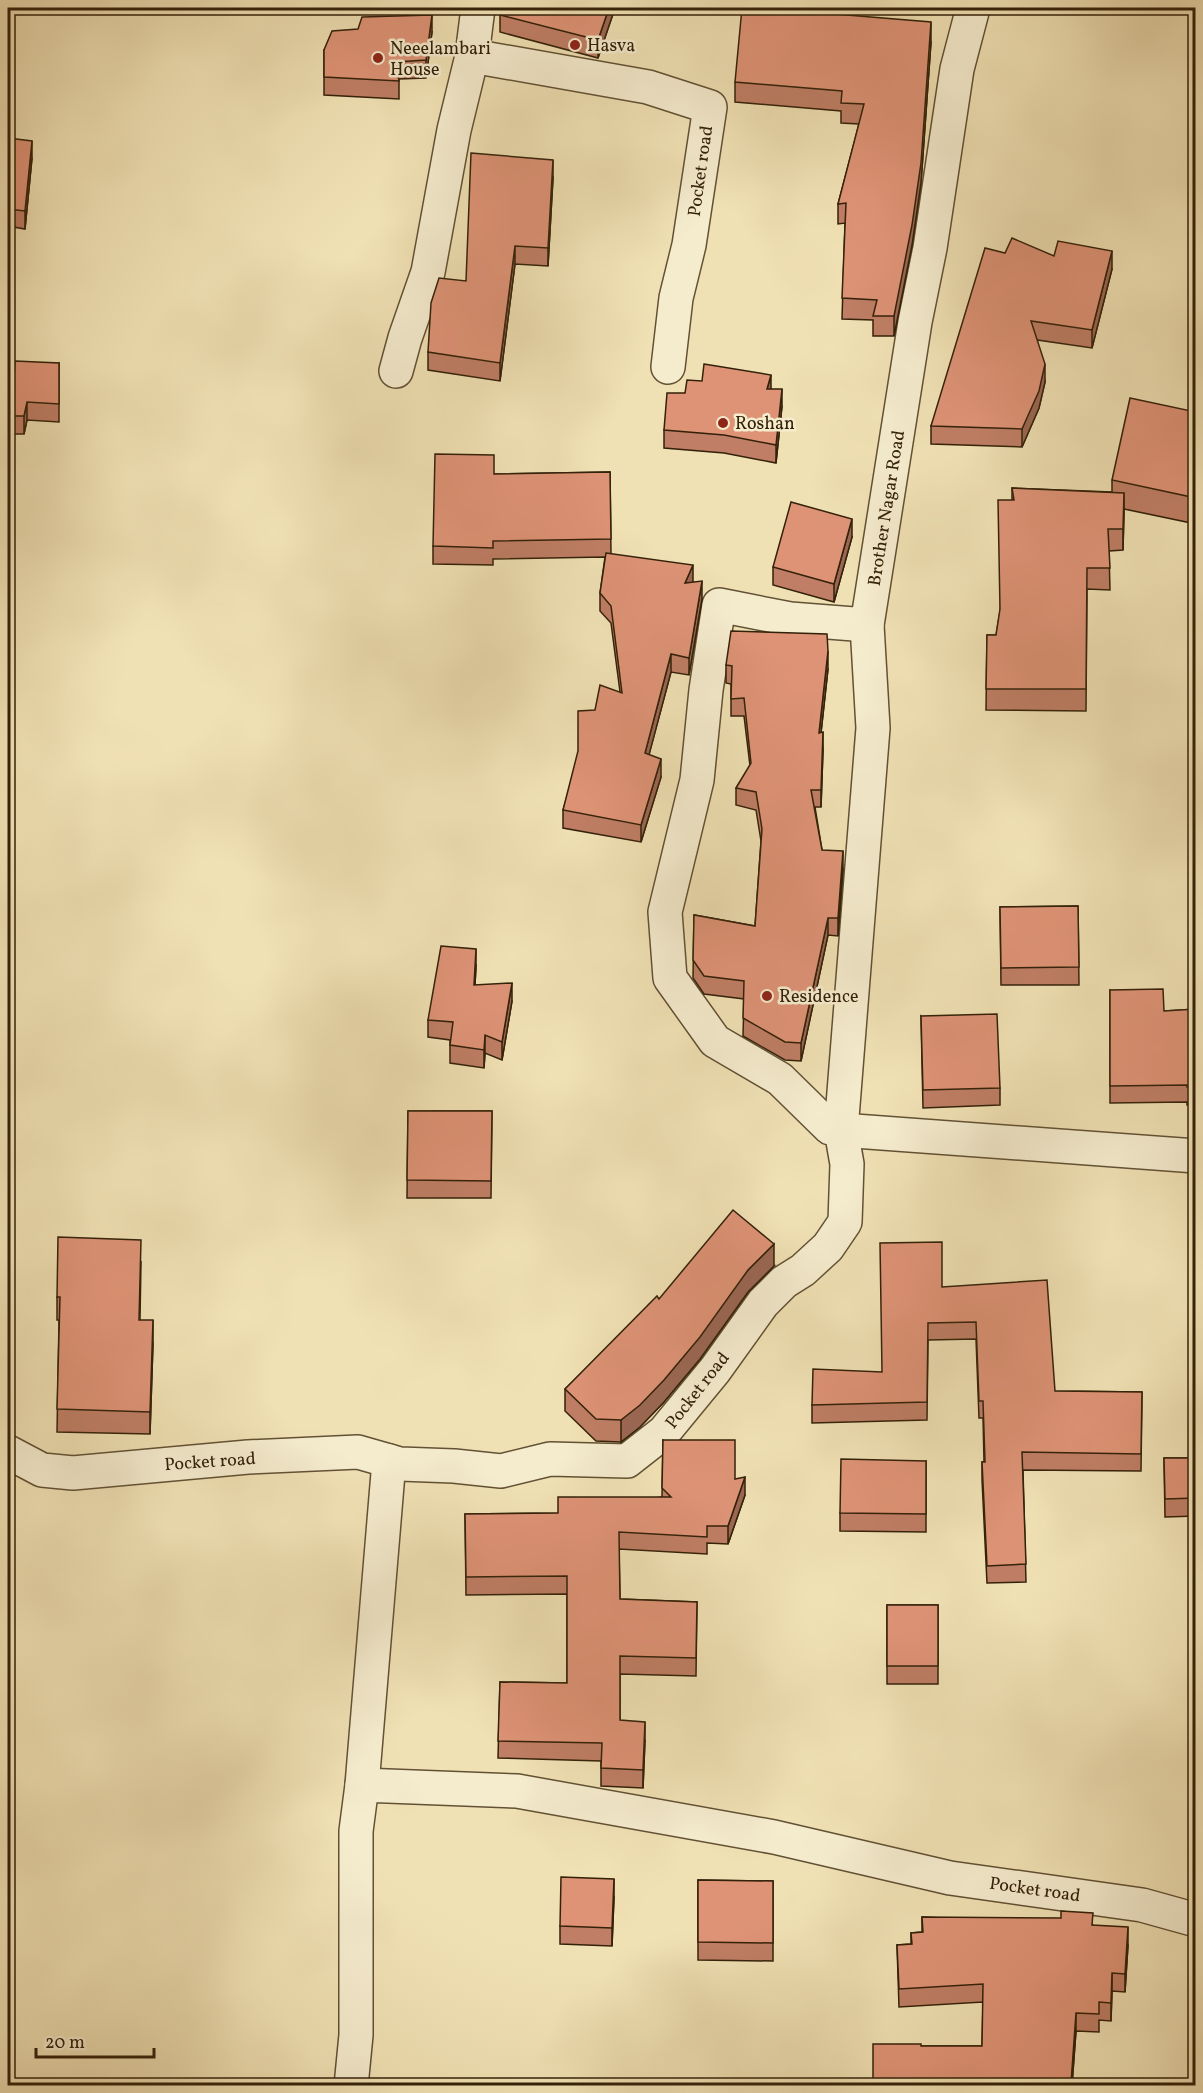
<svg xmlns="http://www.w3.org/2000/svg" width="1203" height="2093" viewBox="0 0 1203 2093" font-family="Vollkorn,serif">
<rect width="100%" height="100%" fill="#f0e1b4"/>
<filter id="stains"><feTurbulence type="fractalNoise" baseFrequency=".00333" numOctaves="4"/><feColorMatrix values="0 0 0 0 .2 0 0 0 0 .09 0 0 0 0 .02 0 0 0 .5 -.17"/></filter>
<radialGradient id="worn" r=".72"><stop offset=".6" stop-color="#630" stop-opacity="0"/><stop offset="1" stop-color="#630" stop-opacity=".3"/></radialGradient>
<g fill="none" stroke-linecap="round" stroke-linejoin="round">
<!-- minor casing -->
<g stroke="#625134" stroke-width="36">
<g id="minor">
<polyline points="472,56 648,87 710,107 689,245 676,298 668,367"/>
<polyline points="396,371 405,338 428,272 454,130 472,56 478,8"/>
<polyline points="867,625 873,728 841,1130 1196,1156"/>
<polyline points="8,1452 42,1470 73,1473 248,1457 358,1452 400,1464 454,1466 501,1471 550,1459 627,1461 664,1432 715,1370 763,1303 784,1282 803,1270 828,1247 845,1222 847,1164 841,1130 830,1128 780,1079 715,1041 670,978 665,912 697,780 706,690 719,605 790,619 867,625 915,322 930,248 957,69 973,8"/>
<polyline points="362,1785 389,1461"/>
<polyline points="351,2086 356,2035 356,1831 362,1785 517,1791 774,1837 950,1878 1142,1905 1196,1920"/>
</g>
</g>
<!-- minor -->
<use href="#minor" stroke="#f5ecce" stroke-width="33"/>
</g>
<!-- wall -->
<g fill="#bf7e65" stroke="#332109" stroke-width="1.5">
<polygon points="501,8 615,8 598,58 500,32 500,15"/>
<polygon points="432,32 426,78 399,79 399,99 324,95 324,50"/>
<polygon points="931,42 921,183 912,245 894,336 873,336 873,320 842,319 845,223 838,224 838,204 859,124 841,123 841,111 735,102 735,82"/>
<polygon points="8,138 32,158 25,229 8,226"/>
<polygon points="553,178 548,266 515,264 500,381 428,370 428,352 466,281"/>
<polygon points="1005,253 1054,256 1112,269 1092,348 1037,340 1045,382 1039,408 1022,447 931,444 931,426"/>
<polygon points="59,363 59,422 27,420 24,434 8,434 8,377 14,377"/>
<polygon points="771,389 782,406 776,463 724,453 664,448 664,430 685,393"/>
<polygon points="1196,412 1196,524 1124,509 1123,550 1109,551 1110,590 1087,589 1086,711 986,710 987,635 996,635 1000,611 1012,500 1012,488 1112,492 1112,480"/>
<polygon points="610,472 611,554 693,582 702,599 689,675 671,672 649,754 661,777 641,842 563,828 563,810 595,710 620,692 611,623 600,611 600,593 605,557 493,559 493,565 433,564 433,546 494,474"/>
<polygon points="852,537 834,602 773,585 773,567"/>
<polygon points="726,665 828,669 821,733 823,750 821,807 815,807 822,850 843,869 838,936 828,935 801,1061 785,1060 743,1036 744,999 704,994 693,978 694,915 755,926 761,841 756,810 736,805 736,788 750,766 744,716 731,716 731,684 726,683"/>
<polygon points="1078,906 1079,985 1001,985 1000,907"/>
<polygon points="476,966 475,985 512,1001 502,1060 485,1053 484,1068 450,1063 450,1040 428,1037 428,1020"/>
<polygon points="1110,990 1164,1011 1196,1009 1196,1104 1187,1105 1187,1102 1110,1103"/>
<polygon points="921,1016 1000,1088 1000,1105 923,1108"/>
<polygon points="408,1111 492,1111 491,1198 407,1198"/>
<polygon points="8,1175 11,1225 11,1243 8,1243"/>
<polygon points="141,1262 140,1320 153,1343 150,1434 57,1432 59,1320 57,1320 57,1297"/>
<polygon points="774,1266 748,1292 700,1359 664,1402 640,1427 621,1442 596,1441 565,1411 565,1389 659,1299"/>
<polygon points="942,1287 1055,1391 1142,1392 1141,1471 1023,1470 1026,1582 987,1583 982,1480 982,1462 984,1462 983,1418 979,1418 976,1339 928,1340 927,1420 812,1423 812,1405 882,1372"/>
<polygon points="663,1440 735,1479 745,1495 728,1544 707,1543 707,1554 619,1549 620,1599 697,1602 696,1676 620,1674 620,1720 645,1740 643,1788 601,1786 601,1761 498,1758 500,1682 567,1683 567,1594 466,1595 465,1514 558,1513 662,1497"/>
<polygon points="1164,1458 1196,1458 1196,1516 1165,1517"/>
<polygon points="926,1461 926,1532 840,1531 840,1513"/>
<rect x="887" y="1605" width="51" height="79"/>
<polygon points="698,1880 773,1881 773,1961 698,1960"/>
<polygon points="614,1897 612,1946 560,1944 560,1926"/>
<polygon points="922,1917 1093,1925 1128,1945 1125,1992 1112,1991 1111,2021 1099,2020 1099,2032 1076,2031 1072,2085 873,2085 921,2046 982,2046 983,2002 899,2007 897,1945 911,1944 911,1933 922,1932"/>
</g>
<!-- shaded-wall -->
<g fill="#9b6753" stroke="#332109" stroke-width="1.5">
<polygon points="609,8 615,8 598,58 598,40"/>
<polygon points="432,15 432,32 426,78 426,60"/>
<polygon points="931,22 931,42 921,183 912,245 894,336 894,316"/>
<polygon points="32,141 32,158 25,229 25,211"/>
<polygon points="553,160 553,178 548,266 548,248"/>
<polygon points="515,246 515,264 500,381 500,363"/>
<polygon points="1112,251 1112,269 1092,348 1092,330"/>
<polygon points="1045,364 1045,382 1039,408 1022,447 1022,429"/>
<polygon points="771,375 771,393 767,389"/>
<polygon points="782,389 782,406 776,463 776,445"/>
<polygon points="27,402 27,420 24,434 24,416"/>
<polygon points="1124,493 1124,514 1123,550 1123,529"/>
<polygon points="852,519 852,537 834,602 834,584"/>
<polygon points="693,565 693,583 685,583"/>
<polygon points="702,581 702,599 689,675 689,658"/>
<polygon points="828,651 828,669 819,751 819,733"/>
<polygon points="671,654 671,672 645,770 645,753"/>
<polygon points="823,732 823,750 821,807 821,790"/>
<polygon points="661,759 661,777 641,842 641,825"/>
<polygon points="843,851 843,869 838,936 838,918"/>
<polygon points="828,918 828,935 801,1061 801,1043"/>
<polygon points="476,949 476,966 474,1003 474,985"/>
<polygon points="512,983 512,1001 502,1060 502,1042"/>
<polygon points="485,1035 485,1053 484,1068 484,1050"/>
<polygon points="774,1244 774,1266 748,1292 700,1359 664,1402 640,1427 621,1442 621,1420 748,1270"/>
<polygon points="153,1320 153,1343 150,1434 150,1412"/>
<polygon points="745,1477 745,1495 728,1544 728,1526"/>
<polygon points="645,1722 645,1740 643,1788 643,1770"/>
<polygon points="614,1879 614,1897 612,1946 612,1928"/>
<polygon points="1128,1927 1128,1945 1125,1992 1125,1974"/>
<polygon points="1112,1973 1112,1991 1111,2021 1111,2003"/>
<polygon points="1076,2013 1076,2031 1072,2085 1071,2085"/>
</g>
<!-- building -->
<g fill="#de9376" stroke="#332109" stroke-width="1.5">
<polygon points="501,8 609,8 598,40 500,15"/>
<polygon points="742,8 762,8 931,22 921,163 912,225 894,316 873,316 877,300 842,298 846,203 838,204 864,104 841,103 842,91 735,82"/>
<polygon points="432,15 426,60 396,62 399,81 324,77 324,50 332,31 358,29 362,17"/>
<polygon points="8,138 32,141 25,211 8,209"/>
<polygon points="471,153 553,160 548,248 515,246 500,363 428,352 431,303 439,278 466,281"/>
<polygon points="1012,238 1054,256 1058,241 1112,251 1092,330 1031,321 1045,364 1039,391 1022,429 931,426 985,248 1005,253"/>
<polygon points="15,361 59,363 59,404 27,402 24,416 8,416 8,377 14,377"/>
<polygon points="704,364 771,375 767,389 782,389 776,445 724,435 664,430 667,393 685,393 687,380 702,381"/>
<polygon points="1130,398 1196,412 1196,498 1112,480"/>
<polygon points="435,454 494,455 494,474 610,472 611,539 493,541 493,548 433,546"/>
<polygon points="1012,488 1124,493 1123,529 1108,529 1110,568 1087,568 1086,689 986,689 987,635 996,635 1000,609 998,500 1014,500"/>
<polygon points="791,502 852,519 834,584 773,567"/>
<polygon points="606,553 693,565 685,583 702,581 689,658 671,654 645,753 661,759 641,825 563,810 578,751 578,711 595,710 600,685 622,693 611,606 600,593"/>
<polygon points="731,631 827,634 828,651 819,733 823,732 821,790 811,790 822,850 843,851 838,918 828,918 801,1043 785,1042 743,1018 744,981 704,976 693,960 694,915 755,926 762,829 756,792 736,788 751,763 744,698 731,699 732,666 726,665"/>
<polygon points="1078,906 1079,967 1001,968 1000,907"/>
<polygon points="441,946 476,949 474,985 512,983 502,1042 485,1035 484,1050 450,1045 453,1022 428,1020"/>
<polygon points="1163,989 1164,1011 1196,1009 1196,1087 1187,1087 1187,1085 1110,1086 1110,990"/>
<polygon points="997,1014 1000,1088 923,1090 921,1016"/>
<polygon points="408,1111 492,1111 491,1181 407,1180"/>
<polygon points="8,1175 9,1175 11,1225 8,1225"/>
<polygon points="733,1210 774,1244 748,1270 700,1337 664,1380 640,1405 621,1420 596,1419 565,1389 657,1296 659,1299"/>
<polygon points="58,1237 141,1240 139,1320 153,1320 150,1412 57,1409 60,1297 57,1297"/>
<polygon points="942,1242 942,1287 1047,1280 1055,1391 1142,1392 1141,1454 1022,1452 1026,1564 987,1566 982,1462 985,1462 983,1401 979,1401 976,1322 928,1323 927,1402 812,1405 813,1369 882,1372 880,1243"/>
<polygon points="663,1440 735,1440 735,1479 745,1477 728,1526 707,1526 707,1537 619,1532 620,1599 697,1602 696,1658 620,1656 620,1720 645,1722 643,1770 601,1768 602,1743 498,1741 500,1682 567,1683 567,1576 466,1577 465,1514 558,1513 558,1497 671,1497 662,1488"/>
<polygon points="1164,1458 1196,1458 1196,1498 1165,1499"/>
<polygon points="841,1459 926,1461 926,1514 840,1513"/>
<rect x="887" y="1605" width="51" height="61"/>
<polygon points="561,1877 614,1879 612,1928 560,1926"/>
<polygon points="698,1880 773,1881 773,1943 698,1942"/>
<polygon points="1061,1911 1093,1913 1092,1925 1128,1927 1125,1974 1112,1973 1111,2003 1099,2002 1099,2014 1076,2013 1071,2083 1051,2082 1051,2085 873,2085 873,2044 921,2044 921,2046 982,2046 983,1984 899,1989 897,1945 912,1944 911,1933 923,1932 922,1917 1061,1918"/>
</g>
<!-- markers -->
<g fill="#8f2418" stroke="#f5ecce" stroke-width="2">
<circle cx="575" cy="45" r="6"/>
<circle cx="378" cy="58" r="6"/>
<circle cx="723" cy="423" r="6"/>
<circle cx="767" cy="996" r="6"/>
</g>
<g text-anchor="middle" stroke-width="5" stroke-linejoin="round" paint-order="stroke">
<!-- poi labels -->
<g font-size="18" fill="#332109" stroke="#f5ecce" text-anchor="start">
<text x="587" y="51">Hasva</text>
<text x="390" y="54">Neeelambari<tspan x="390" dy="21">House</tspan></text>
<text x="735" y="429">Roshan</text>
<text x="779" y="1002">Residence</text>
</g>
<!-- street labels -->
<g font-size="18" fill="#332109" stroke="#f5ecce">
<text transform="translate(700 171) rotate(-82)" y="6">Pocket road</text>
<text transform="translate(886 508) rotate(-81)" y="6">Brother Nagar Road</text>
<text transform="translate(697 1390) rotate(-52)" y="6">Pocket road</text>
<text transform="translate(210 1461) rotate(-4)" y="6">Pocket road</text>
<text transform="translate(1035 1889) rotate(8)" y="6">Pocket road</text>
</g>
</g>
<!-- margin -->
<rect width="1203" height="2093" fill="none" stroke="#f0e1b4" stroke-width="30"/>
<rect x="9" y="9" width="1185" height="2075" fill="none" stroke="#332109" stroke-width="3"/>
<rect x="15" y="15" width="1173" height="2063" fill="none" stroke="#332109" stroke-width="1.5"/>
<!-- scale -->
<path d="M36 2048v9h118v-9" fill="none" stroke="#332109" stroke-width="3"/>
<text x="45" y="2048" font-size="18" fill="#332109" stroke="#f5ecce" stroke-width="4.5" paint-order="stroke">20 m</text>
<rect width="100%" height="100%" filter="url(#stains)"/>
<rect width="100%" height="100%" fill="url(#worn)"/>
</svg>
